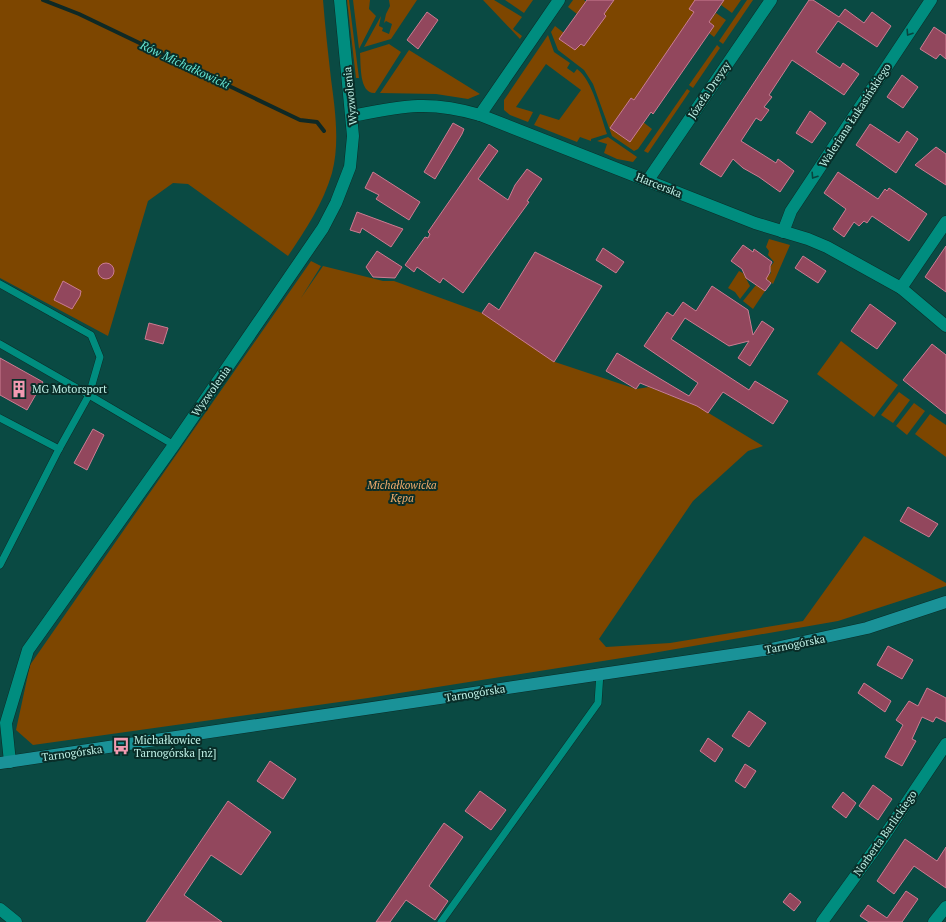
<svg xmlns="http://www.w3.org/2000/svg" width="946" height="922" viewBox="0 0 946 922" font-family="'PT Serif',serif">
<rect width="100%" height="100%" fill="#0a4a43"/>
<!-- green -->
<g fill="#7d4600">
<path d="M0,0H323C325,26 328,52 331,79C335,109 340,143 332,173C323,204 306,229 288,256L188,184L173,183L148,201L108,336L0,278Z"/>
<polygon points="347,0 349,0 359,78 356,78"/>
<polygon points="353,0 370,0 369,9 376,16 359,49"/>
<polygon points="389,0 417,0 391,39 364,47 381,16 379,26 383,28 382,31 389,34 392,24 386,21 384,23 386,14 390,6"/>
<polygon points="483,0 494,0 522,17 513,29 522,36 520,39"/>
<polygon points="505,0 533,0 524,13"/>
<polygon points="573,0 584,0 586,2 577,14 568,7"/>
<polygon points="614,0 695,0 694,12 634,100 631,98 610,128 630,142 643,122 652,129 638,149 634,151 612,136 593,84 584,70 558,50 551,32 555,26 564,33 560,39 575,50 581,44 584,46 605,16 604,14"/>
<polygon points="724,0 741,0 732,13 721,5"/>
<polygon points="747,0 753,0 723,44 719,41"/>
<polygon points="716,13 726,20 714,37 709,33 714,26 709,22"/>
<path d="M548,35L554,52L570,63L567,68L574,73L577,69C592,79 601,117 607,134L591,139V141L580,137L577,142L534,125L540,114L559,120L581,90L546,64L516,107L533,112L528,122L510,115L504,110V100Z"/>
<path d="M389,44L401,52L375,93C359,94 361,65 360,53Z"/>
<polygon points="717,45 720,48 693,88 689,85"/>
<polygon points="409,50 480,94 468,99 436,94 380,93"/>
<polygon points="687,89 690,91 648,153 644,151"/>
<polygon points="608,137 637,157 633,162 617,159 604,153 607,144 597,141"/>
<polygon points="769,239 790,245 773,284 765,278 771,273 770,267 774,262 768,255 769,251 766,247"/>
<polygon points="311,261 321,266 301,298 323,266 383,281 394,281 482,313 555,362 636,389 649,387 697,406 763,446 748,451 693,501 599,639 606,647 670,643 803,621 864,536 946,583 946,586 838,621 647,654 368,698 33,745 16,730 30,665"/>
<polygon points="739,271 743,273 750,286 740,299 735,292 728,288"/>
<polygon points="756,285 765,291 753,309 743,301"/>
<polygon points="841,341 898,385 874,417 817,374"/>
<polygon points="899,392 910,400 893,423 881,415"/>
<polygon points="914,403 925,411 907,435 896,426"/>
<polygon points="930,414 946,425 946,457 915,434"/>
</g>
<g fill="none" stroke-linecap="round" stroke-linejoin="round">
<!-- stream -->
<polyline stroke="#0f2925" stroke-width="4" points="43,0 79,14 300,120 317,122 324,131"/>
</g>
<!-- building -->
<g fill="#92475d" stroke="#cc7c92">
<polygon points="587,0 614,0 604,14 606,16 584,46 581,44 575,50 559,39"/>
<polygon points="695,0 724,0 709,22 714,26 653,114 651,112 630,142 610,128 631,98 634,100 694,12 689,9"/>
<polygon points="809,0 813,0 839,17 845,9 864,23 872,12 891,26 877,47 838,21 816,52 840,68 843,63 859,74 844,95 792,60 769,95 772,97 764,107 769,110 761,121 756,118 741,141 776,163 778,159 794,171 780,192 759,177 743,168 733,159 721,177 700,164"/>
<polygon points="427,12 438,20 418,49 407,40"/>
<polygon points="934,27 946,35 946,59 940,54 936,59 920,49"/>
<polygon points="902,75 918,87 903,108 887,97"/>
<polygon points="810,111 826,123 812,143 796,133"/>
<polygon points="453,123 464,129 462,134 435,179 424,172"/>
<polygon points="870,124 899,143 907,131 918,139 896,173 856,145"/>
<polygon points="489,144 498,151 478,179 508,200 515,185 527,169 542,179 527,201 529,202 463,293 443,278 440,283 417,267 414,272 405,265 425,237 428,238 430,234 428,232"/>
<polygon points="936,147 946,154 946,185 915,165"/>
<polygon points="373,172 420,202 409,220 376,199 379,195 365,188"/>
<polygon points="838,172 878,199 885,189 887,191 889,188 927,214 909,241 872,216 867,223 864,221 859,226 854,222 844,237 833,229 846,209 824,193"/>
<polygon points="357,212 403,229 391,247 362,228 360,233 350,230"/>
<polygon points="743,245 753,252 754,249 772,262 770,266 770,272 766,279 771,283 765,291 746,278 742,269 731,261"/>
<polygon points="946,246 946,292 925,277"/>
<polygon points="603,248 624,262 616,273 596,260"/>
<polygon points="377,251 402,267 395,278 373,277 366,267"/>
<polygon points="535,252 602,286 554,362 482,313 489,303 499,310"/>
<polygon points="803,256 826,271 818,283 795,268"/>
<circle cx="106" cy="271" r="8"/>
<polygon points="63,281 81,291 80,296 72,309 54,300"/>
<polygon points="712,286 748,310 753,335 762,321 774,329 750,366 738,358 749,341 729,346 685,318 671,339 749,390 755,381 788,401 773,424 723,392 708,413 697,406 640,383 636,389 606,371 617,353 689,396 698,383 644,346 667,312 673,316 683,302 696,311"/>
<polygon points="870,304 896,323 877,349 851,331"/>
<polygon points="149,323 168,328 163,344 145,339"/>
<polygon points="932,344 946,355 946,414 903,380"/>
<polygon points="0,358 43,382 27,410 0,395"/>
<polygon points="93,429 104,435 87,470 74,463"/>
<polygon points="908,507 938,524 929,537 900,521"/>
<polygon points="888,646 913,660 902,679 877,665"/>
<polygon points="864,683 891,701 885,712 858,693"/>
<polygon points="927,688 946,698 946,722 936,717 933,722 922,717 912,739 916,741 902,766 885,757 903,725 896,720 909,701 918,706"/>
<polygon points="749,711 766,723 749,747 732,736"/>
<polygon points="708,738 723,749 715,762 700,751"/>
<polygon points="270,761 296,779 283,799 257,781"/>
<polygon points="745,764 756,771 745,788 735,781"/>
<polygon points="873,785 892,799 878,820 859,806"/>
<polygon points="480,791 506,810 491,830 465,811"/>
<polygon points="843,792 856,803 846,818 832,807"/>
<polygon points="228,801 271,832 241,875 211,855 184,895 222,922 146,922"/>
<polygon points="444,823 463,837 429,886 448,901 435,920 406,900 390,922 376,922"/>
<polygon points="905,839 937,861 946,847 946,888 914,866 894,894 877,881"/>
<polygon points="906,891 918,899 902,922 869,922 860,916 868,905 887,918"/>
<polygon points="790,893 801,902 794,911 783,902"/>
</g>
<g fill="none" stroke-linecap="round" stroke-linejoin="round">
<!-- lane casing -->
<g stroke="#092d28" stroke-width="8">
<g id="lane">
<polyline points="0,284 91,335 100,357 89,395 174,445"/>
<polyline points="0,344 89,395 59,449 0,565"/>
<polyline points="0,418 59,449"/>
<polyline points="441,922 598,703 600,673"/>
</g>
</g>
<!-- street casing -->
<g stroke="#092d28" stroke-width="13">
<g id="street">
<polyline points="480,115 559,0"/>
<path d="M352,116C403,106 429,100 480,115L755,223L808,239L827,247L901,288L946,326"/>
<polyline points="648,180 771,0"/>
<polyline points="783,232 791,211 931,0"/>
<polyline points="901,288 946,222"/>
<polyline points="10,762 6,723 28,650 174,445 323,228 336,203 350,167 353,136 340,0"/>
<polyline points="0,909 16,922"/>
<polyline points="822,922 883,838 946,744"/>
<polyline points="934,922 946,907"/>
</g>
</g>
<!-- secondary casing -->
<g stroke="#092d28" stroke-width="13">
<polyline id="secondary" points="0,763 771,649 867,628 946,602"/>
</g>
<!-- lane -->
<use href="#lane" stroke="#008d7f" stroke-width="7"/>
<!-- street -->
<use href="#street" stroke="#008d7f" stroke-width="12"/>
<!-- secondary -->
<use href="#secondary" stroke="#1a9298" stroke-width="12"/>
</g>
<!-- one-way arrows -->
<defs><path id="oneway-chevron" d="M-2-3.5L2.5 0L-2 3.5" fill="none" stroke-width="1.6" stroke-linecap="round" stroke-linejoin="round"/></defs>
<g stroke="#07453e">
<use href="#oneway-chevron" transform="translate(909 33) rotate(123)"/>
<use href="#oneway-chevron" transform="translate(814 176) rotate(123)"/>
</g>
<!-- icons -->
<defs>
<g id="building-bare" transform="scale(1.38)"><path d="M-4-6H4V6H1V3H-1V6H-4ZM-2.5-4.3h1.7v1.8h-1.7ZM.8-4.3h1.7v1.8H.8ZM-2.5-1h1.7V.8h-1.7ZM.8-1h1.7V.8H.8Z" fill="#f19ab1" stroke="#092d28" stroke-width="2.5" paint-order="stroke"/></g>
<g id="bus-bare" transform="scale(1.38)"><path d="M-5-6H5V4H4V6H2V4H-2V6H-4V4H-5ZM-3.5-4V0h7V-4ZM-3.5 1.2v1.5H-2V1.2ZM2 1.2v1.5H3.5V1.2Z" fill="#f19ab1" stroke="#092d28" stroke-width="2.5" paint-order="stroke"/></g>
</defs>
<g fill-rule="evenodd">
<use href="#building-bare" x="19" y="389"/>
<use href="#bus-bare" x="121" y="746"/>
</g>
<g text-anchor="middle" stroke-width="4" stroke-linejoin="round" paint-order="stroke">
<!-- street labels -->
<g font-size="11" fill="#c0f1e7" stroke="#092d28">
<text transform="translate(709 90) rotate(-56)" y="4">Józefa Dreyzy</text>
<text transform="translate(350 96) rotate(-96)" y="4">Wyzwolenia</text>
<text transform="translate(855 115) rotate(-57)" y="4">Waleriana Łukasińskiego</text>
<text transform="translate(659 185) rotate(22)" y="4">Harcerska</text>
<text transform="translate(211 391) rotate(-55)" y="4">Wyzwolenia</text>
<text transform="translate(795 644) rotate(-11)" y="4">Tarnogórska</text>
<text transform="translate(475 693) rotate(-9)" y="4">Tarnogórska</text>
<text transform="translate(72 753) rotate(-8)" y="4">Tarnogórska</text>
<text transform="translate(885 833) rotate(-55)" y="4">Norberta Barlickiego</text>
</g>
<!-- poi labels -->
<g font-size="11" fill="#c0f1e7" stroke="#092d28" text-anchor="start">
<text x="32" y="393">MG Motorsport</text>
<text x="134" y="744">Michałkowice<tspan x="134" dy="13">Tarnogórska [nż]</tspan></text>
</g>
<!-- park labels -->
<g font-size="11" font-style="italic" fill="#f3ad6d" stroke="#092d28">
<text x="402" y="489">Michałkowicka<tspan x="402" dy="13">Kępa</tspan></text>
</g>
<!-- water labels -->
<g font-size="12" font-style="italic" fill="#65e3d1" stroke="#092d28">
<text transform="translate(185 65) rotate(25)" y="4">Rów Michałkowicki</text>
</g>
</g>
</svg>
